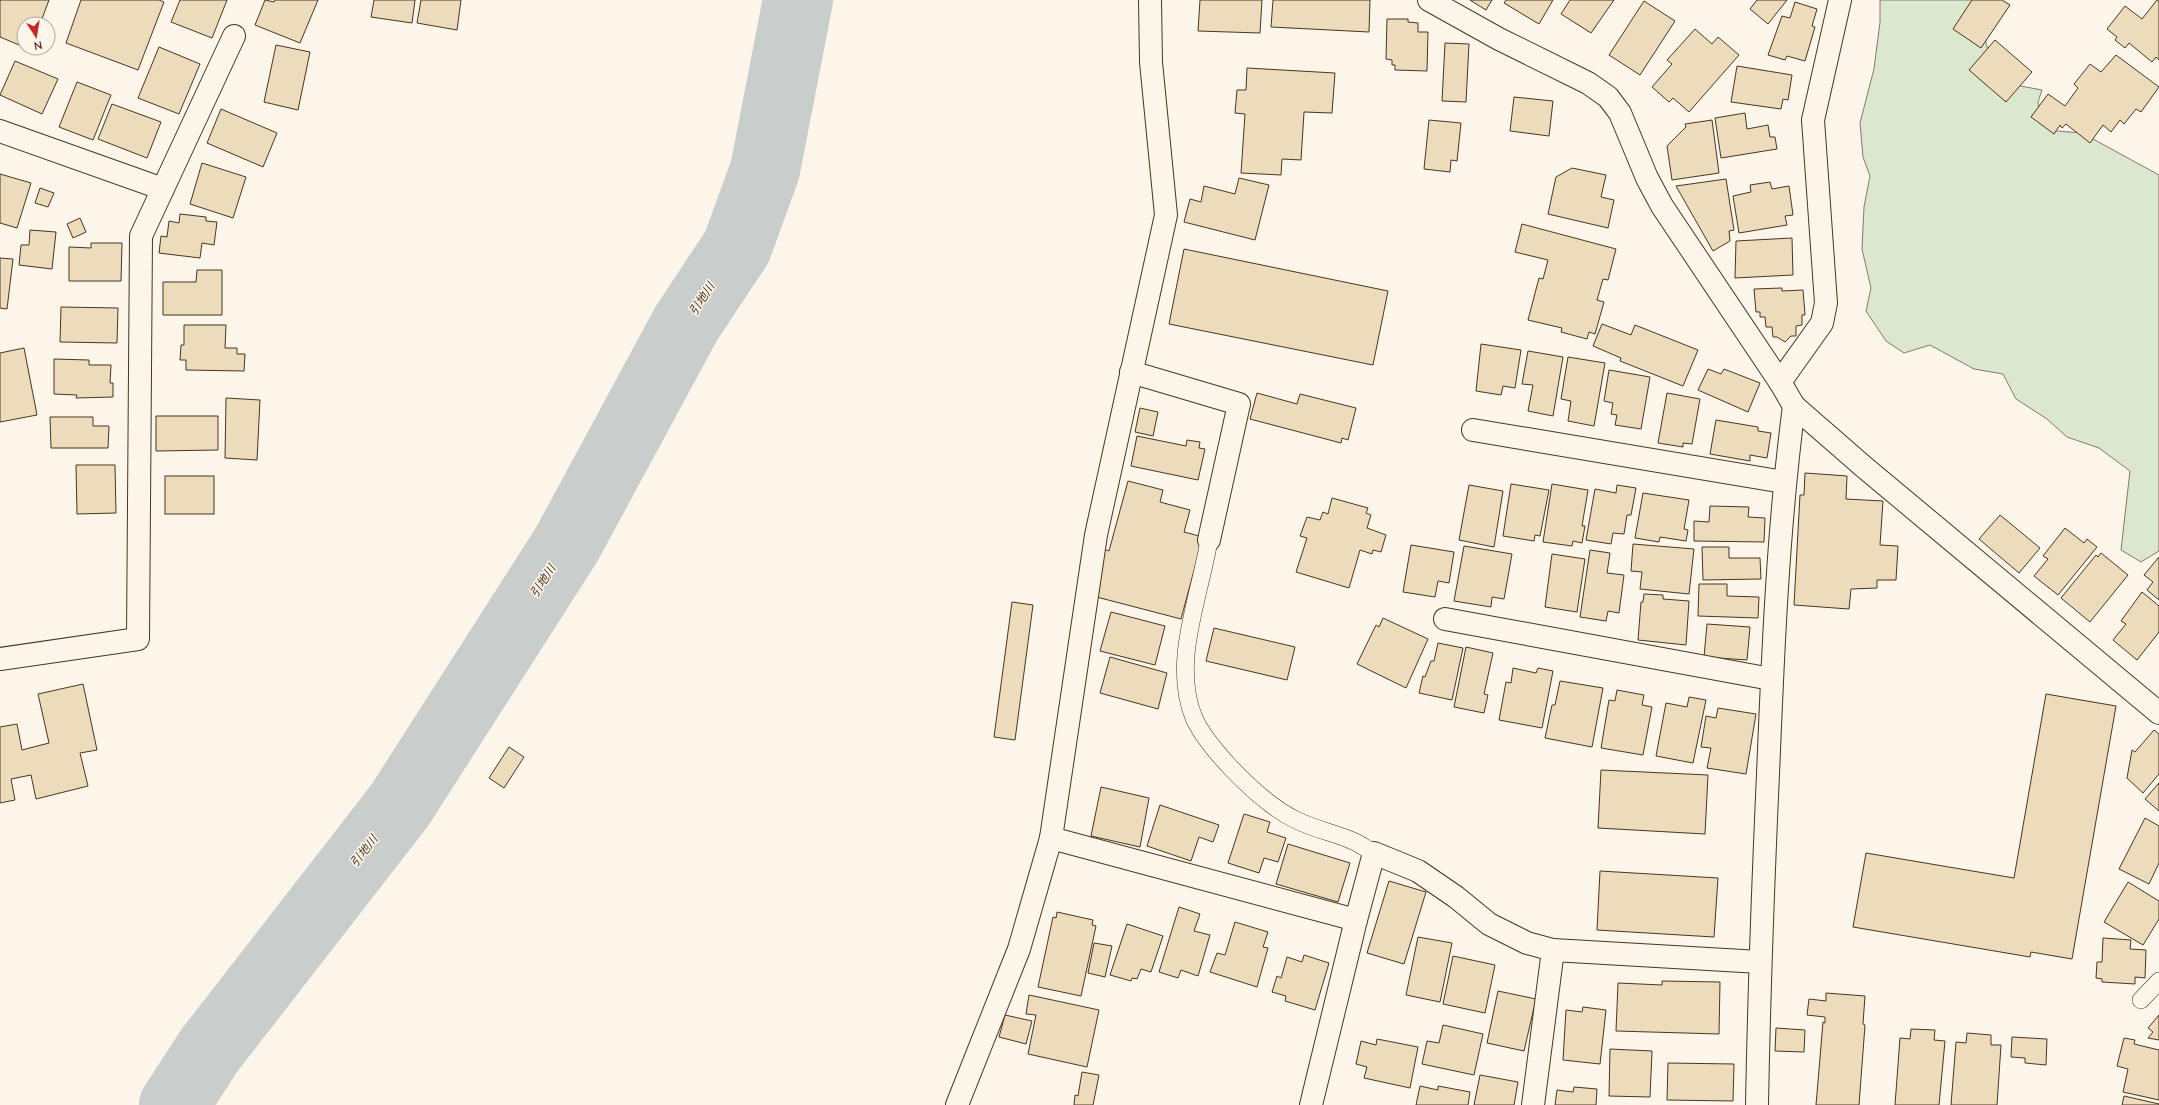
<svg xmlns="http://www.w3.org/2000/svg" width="2159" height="1105" viewBox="0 0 2159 1105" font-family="Quicksand,'Noto Sans JP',sans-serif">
<rect width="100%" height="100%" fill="#fbf6e9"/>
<!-- green -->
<path fill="#dce7d0" stroke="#887966" d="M1880,0H1983C1979,27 1989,57 1999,82L2042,90L2038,102L2040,122L2057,131L2082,133L2159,175V551L2141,562L2121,550L2130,471L2099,448L2067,437L2047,419L2016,399L2003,374L1974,369L1930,345L1904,353L1886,341L1866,311L1871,288L1862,249L1864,207L1870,176L1863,157L1860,123L1874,69L1880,22Z"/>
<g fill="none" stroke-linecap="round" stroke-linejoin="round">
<!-- river -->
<polyline stroke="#c9cecd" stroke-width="70" points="174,1105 209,1051 400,805 567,544 686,324 737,247 765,170 798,0"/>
</g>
<!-- building -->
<g fill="#ecdcbc" stroke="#4a3520">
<polygon points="0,0 49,0 40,24 24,24 24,47 0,37"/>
<polygon points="81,0 159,0 164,2 138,70 66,43"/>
<polygon points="180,0 227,0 212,38 171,22"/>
<polygon points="265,0 274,2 275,0 318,0 300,43 255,25"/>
<polygon points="374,0 415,0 412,23 371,17"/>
<polygon points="421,0 461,0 457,30 417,23"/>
<polygon points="1200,0 1262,0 1260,33 1198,31"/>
<polygon points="1273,0 1370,0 1369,32 1271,27"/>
<polygon points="1470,0 1492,0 1486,10"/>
<polygon points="1506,0 1553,0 1539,24 1504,3"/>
<polygon points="1570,0 1614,0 1591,33 1561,14"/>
<polygon points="1757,0 1787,0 1768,24 1750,9"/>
<polygon points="1972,0 2002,0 2010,5 1981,48 1953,29"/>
<polygon points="2157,0 2159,0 2159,60 2156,57 2152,62 2129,43 2125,48 2115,40 2117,37 2107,29 2125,6 2142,19"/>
<polygon points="1644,1 1675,21 1640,75 1609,55"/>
<polygon points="1795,2 1817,9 1812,26 1815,27 1805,61 1787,56 1785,60 1768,55 1782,16 1790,18"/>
<polygon points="1387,19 1408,19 1408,22 1418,23 1418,32 1428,32 1427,71 1395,70 1395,65 1392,65 1392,60 1386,59"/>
<polygon points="1695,29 1712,44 1718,37 1739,55 1689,112 1673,98 1669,102 1652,87 1672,64 1667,60"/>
<polygon points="1995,40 2032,72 2006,102 1969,70"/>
<polygon points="1445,43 1469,44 1466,102 1442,101"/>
<polygon points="276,45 310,52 298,110 264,102"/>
<polygon points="159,47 200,64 179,114 138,98"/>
<polygon points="2116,55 2159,87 2141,112 2136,109 2124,124 2120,120 2111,132 2103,125 2090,143 2066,124 2062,128 2060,125 2054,134 2031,117 2048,94 2065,106 2078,88 2074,84 2090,64 2101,72"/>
<polygon points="15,61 58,79 42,114 0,95"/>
<polygon points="1737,66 1792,75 1788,100 1783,99 1781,109 1731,102"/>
<polygon points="1247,68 1335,73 1332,113 1304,112 1301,160 1282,159 1281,175 1241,173 1245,114 1235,113 1237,90 1246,90"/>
<polygon points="77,82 111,95 93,140 59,127"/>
<polygon points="1514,97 1553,101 1549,136 1510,131"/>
<polygon points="112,104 161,122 147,158 98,139"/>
<polygon points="221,109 277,133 263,167 207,143"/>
<polygon points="1745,113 1747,129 1768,125 1770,137 1775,137 1777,149 1721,158 1715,118"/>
<polygon points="1429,120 1461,123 1457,161 1451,160 1450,172 1424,169"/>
<polygon points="1712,120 1719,173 1672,180 1667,146 1686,127 1685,124"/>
<polygon points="202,163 246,177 233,218 190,204"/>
<polygon points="1572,168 1606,175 1601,197 1614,200 1608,228 1548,214 1556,177"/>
<polygon points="0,174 31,183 17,228 0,223"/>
<polygon points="1239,178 1269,185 1255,240 1184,222 1190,199 1201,202 1204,186 1235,194"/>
<polygon points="1726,179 1734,230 1729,231 1730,241 1713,251 1676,186"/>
<polygon points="1770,182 1772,189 1789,186 1793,215 1785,216 1787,225 1739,233 1733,196 1751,192 1750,185"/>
<polygon points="40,188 54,193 48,207 35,203"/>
<polygon points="180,214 206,217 206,221 217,222 214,245 202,243 200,258 159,253 161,236 167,237 169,221 179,223"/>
<polygon points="80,218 86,232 73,238 67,224"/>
<polygon points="1522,224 1616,249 1608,280 1603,279 1597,300 1604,302 1595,334 1589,332 1587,339 1561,332 1562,328 1528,320 1539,278 1543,279 1548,260 1515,252"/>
<polygon points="30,230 56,232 52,269 19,265 21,245 29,245"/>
<polygon points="1792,238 1793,275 1735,278 1736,241"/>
<polygon points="91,243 122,243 121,281 69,281 69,247 91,248"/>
<polygon points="1184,249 1388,291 1373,365 1169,324"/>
<polygon points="0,258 13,259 7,309 0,308"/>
<polygon points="197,270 222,270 222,315 163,315 163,282 196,282"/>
<polygon points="1782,288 1782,291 1803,290 1805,315 1802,315 1802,325 1796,326 1796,336 1791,336 1785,342 1777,337 1773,337 1772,327 1766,327 1765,317 1760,317 1760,312 1756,312 1754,289"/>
<polygon points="61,307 118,308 117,343 60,342"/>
<polygon points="1602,324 1631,335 1635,325 1698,350 1683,386 1620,361 1621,358 1593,346"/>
<polygon points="184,325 226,325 225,348 237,348 237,354 245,354 244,371 186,370 186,360 180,360 181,345 184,345"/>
<polygon points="1481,344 1521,350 1515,388 1503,386 1501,395 1476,391"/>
<polygon points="24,348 37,415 0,422 0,353"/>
<polygon points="1528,351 1563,357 1553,416 1528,411 1533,385 1522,384"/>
<polygon points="1568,357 1605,363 1594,426 1568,421 1571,401 1561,399"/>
<polygon points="54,359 89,360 89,365 111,365 110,383 113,383 113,397 76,398 77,395 54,394"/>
<polygon points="1708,369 1721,374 1724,369 1760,383 1748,412 1698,390"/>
<polygon points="1609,370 1650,377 1641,429 1615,425 1617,415 1611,414 1613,403 1604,401"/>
<polygon points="1257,393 1297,404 1300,394 1356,408 1348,440 1342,438 1341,443 1250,419"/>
<polygon points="1667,393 1700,399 1692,444 1683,443 1683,447 1658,443"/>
<polygon points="226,398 260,400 257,460 225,458"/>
<polygon points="1140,408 1158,412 1153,436 1135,432"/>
<polygon points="156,416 218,416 218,450 156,451"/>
<polygon points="50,417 93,417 93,426 109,426 108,448 51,448"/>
<polygon points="1716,420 1758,427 1758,431 1771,433 1767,458 1750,455 1750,461 1710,454"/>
<polygon points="1137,436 1186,446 1187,440 1200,442 1199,448 1205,449 1198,480 1131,466"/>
<polygon points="76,465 115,465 116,513 77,514"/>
<polygon points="1805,473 1847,476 1846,499 1883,501 1880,545 1898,546 1896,580 1877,580 1877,588 1851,589 1849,609 1794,605 1800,495 1804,495"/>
<rect x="165" y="476" width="49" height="38"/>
<polygon points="1128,481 1163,490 1160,502 1190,510 1184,532 1203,537 1181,619 1089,595 1101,548 1109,551"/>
<polygon points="1511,484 1549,490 1540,536 1535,535 1534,541 1503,536"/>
<polygon points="1552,484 1588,490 1582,526 1585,526 1582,543 1573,541 1572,546 1543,542"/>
<polygon points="1469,485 1503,491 1494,547 1459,540"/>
<polygon points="1617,485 1636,488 1631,515 1627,515 1624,534 1613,533 1611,544 1586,540 1595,489 1616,493"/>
<polygon points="1643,493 1689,500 1684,529 1688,530 1686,541 1660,537 1659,542 1635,538"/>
<polygon points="1332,498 1368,508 1366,513 1371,515 1367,528 1386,535 1381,552 1373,550 1372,554 1360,550 1349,588 1296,572 1307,538 1300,536 1307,517 1320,520 1323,512 1328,514"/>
<polygon points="1710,506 1749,507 1748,517 1765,518 1764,542 1694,541 1694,521 1709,522"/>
<polygon points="2000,515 2040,548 2019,573 1979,539"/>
<polygon points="2065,528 2084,543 2087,539 2097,547 2058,595 2034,576 2048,559 2043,556"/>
<polygon points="1633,544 1694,549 1689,594 1640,589 1642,572 1631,571"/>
<polygon points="1411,545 1454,552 1449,583 1438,581 1435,597 1403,592"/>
<polygon points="1464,546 1512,554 1504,599 1492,597 1491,607 1454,601"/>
<polygon points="1702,547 1729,547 1729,558 1760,558 1761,579 1703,580"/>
<polygon points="1590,550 1610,553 1607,573 1624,575 1619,613 1608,611 1606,621 1580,617"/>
<polygon points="2101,553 2128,575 2090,622 2061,598 2096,555 2098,557"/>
<polygon points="1552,554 1585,559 1577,612 1545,607"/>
<polygon points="2159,557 2159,600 2147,590 2153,582 2144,575"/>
<polygon points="1699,584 1727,584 1727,596 1759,597 1758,618 1698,616"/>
<polygon points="2142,592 2159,606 2159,632 2137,660 2113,640 2126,624 2121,621"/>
<polygon points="1644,594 1663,595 1663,599 1689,601 1686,645 1638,640 1641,602 1643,602"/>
<polygon points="1012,602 1033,605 1015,740 994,737"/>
<polygon points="1111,612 1165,626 1155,665 1100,651"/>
<polygon points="1383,618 1428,639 1406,688 1357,664 1376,625 1379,627"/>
<polygon points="1707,624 1750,627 1747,660 1704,657"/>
<polygon points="1214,628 1295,647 1287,680 1206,661"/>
<polygon points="1438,643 1463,648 1452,700 1419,693 1423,676 1425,677 1431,661 1434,661"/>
<polygon points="1466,647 1493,653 1484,694 1488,695 1484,713 1454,707"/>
<polygon points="1110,657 1167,673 1158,709 1100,693"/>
<polygon points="1513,668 1536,673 1538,668 1553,671 1542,728 1499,720 1506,682 1511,683"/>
<polygon points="1560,681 1603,688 1592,747 1545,738 1552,705 1555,705"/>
<polygon points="83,684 97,750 80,753 88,786 36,799 31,775 11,779 15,800 0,803 0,727 17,724 22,750 49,743 38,694"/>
<polygon points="1617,690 1644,695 1642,705 1652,707 1643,755 1601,748 1609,700 1615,701"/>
<polygon points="2046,694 2116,706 2072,959 2031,952 2030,957 1853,927 1866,853 2014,878"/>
<polygon points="1689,697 1706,700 1693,763 1656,756 1666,703 1687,707"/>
<polygon points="1718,708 1756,714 1746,774 1707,768 1711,748 1701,747 1706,716 1716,718"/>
<polygon points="2154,730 2159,734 2159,774 2143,793 2127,778 2132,750 2135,752"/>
<polygon points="509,747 524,757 504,788 489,778"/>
<polygon points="1601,770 1708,775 1705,834 1598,828"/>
<polygon points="2159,783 2159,811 2145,799"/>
<polygon points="1101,787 1149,798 1140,847 1091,836"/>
<polygon points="1160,805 1219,825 1213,842 1199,837 1191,861 1147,846"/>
<polygon points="1244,814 1270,822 1267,832 1286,838 1278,862 1264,858 1259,873 1228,863"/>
<polygon points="2145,818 2159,826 2159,863 2149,884 2119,869"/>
<polygon points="1288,844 1350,863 1338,902 1276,884"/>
<polygon points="1600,871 1718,878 1714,937 1597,930"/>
<polygon points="1389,881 1426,892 1404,964 1367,953"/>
<polygon points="2128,882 2159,901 2159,919 2143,945 2104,922"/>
<polygon points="1179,907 1200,914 1194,931 1210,935 1198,976 1181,970 1178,978 1159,972"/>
<polygon points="1057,912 1093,920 1092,925 1096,926 1081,996 1038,987 1053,917 1056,918"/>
<polygon points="1235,922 1268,932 1263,947 1268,948 1257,987 1210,972 1217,953 1225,955"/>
<polygon points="1127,924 1163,936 1151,972 1141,969 1137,979 1132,978 1131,981 1110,975"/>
<polygon points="1418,937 1452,943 1440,1002 1406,995"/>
<polygon points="2103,938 2131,940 2130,949 2146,950 2145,978 2135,977 2135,984 2102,982 2102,979 2096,978 2097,962 2102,962"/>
<polygon points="1094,943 1112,946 1105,977 1088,973"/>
<polygon points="1304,955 1329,963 1315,1010 1285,1001 1286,996 1272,992 1277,976 1281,978 1287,957 1302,962"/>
<polygon points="1453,956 1495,965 1485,1013 1443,1004"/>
<polygon points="1662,981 1720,982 1719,1034 1616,1031 1618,983 1662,985"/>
<polygon points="1498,991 1536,999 1524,1051 1487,1043"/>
<polygon points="1826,993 1865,996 1863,1024 1865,1025 1859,1105 1816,1105 1823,1022 1825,1023 1825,1017 1807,1015 1809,999 1826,1001"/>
<polygon points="1029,995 1099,1010 1087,1067 1028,1054 1036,1015 1026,1014"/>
<polygon points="1583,1007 1606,1010 1600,1064 1563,1060 1566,1010 1582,1012"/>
<polygon points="1005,1015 1032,1021 1026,1044 999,1037"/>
<polygon points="2159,1015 2159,1040 2148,1038 2153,1032 2148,1028"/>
<polygon points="1443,1025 1483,1034 1474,1075 1422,1064 1427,1041 1439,1043"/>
<polygon points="1776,1028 1805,1030 1804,1052 1775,1051"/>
<polygon points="1911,1029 1935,1030 1934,1040 1945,1041 1939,1105 1895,1105 1900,1038 1910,1039"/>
<polygon points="1967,1033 1991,1035 1991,1045 2001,1045 1997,1105 1951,1105 1956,1042 1966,1043"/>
<polygon points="2012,1037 2047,1039 2046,1065 2025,1063 2025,1058 2011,1057"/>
<polygon points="2124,1038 2135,1040 2134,1044 2159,1050 2159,1100 2123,1092 2128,1069 2117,1066"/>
<polygon points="1377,1039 1418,1047 1410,1088 1364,1078 1367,1067 1356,1064 1361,1041 1376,1045"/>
<polygon points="1610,1049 1652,1051 1650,1097 1609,1096"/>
<polygon points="1668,1063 1734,1064 1733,1101 1667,1100"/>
<polygon points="1082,1072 1099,1075 1093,1105 1074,1105 1075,1095 1078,1096"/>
<polygon points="1480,1075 1518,1082 1514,1105 1474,1105"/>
<polygon points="1420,1086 1438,1090 1438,1086 1470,1092 1468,1105 1416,1105"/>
<polygon points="1574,1087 1597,1089 1596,1105 1555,1105 1557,1090 1573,1092"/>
<polygon points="2124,1096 2159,1104 2159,1105 2122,1105"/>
</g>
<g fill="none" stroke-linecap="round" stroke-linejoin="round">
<!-- service casing -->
<g stroke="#4a3520" stroke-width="18">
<g id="service">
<path d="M1209,540C1200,597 1171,662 1194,718C1202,736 1217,753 1230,767C1249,787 1271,808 1296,820C1314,829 1335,833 1353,841C1360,844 1367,849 1374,853"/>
<polyline points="2141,1000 2159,981"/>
</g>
</g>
<!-- minor casing -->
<g stroke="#4a3520" stroke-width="24">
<g id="minor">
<polyline points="1429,0 1499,39 1588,83 1608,97 1620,113 1647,178 1662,206 1780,382 1794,406 1864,467 2159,713"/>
<polyline points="0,131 163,189"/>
<polyline points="1131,372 1239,404 1209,540"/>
<polyline points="1780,382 1822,323 1826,303 1813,120 1840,0"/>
<polyline points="1473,430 1784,482"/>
<polyline points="1445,619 1771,679"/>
<polyline points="0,659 138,639 141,236 234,36"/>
<polyline points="1051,838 1356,920 1311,1105"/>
<polyline points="1356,920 1374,853 1418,871 1456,897 1489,924 1527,943 1553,950"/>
<polyline points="957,1105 1019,949 1051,838 1096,535 1166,215 1151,62 1150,0"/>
<polyline points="1533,1105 1553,950 1760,962"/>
<path d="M1757,1105C1759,995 1763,885 1768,774C1773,651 1778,528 1794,406"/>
</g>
</g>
<!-- service -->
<use href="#service" stroke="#fbf6e9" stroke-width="17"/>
<!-- minor -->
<use href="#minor" stroke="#fbf6e9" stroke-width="22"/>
</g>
<g text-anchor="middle" stroke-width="3" stroke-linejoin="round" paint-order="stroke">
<!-- water labels -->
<g font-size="12" font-style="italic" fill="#4a3520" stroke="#fbf6e9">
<text transform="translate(702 299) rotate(-57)" y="4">引地川</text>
<text transform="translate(543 581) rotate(-57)" y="4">引地川</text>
<text transform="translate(364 851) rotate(-52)" y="4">引地川</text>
</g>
</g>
<!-- north arrow -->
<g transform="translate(36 36) rotate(168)"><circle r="19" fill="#fbf6e9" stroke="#b4a999"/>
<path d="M0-3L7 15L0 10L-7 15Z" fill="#c62828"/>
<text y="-6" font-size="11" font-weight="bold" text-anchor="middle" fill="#4a3520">N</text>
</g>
</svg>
